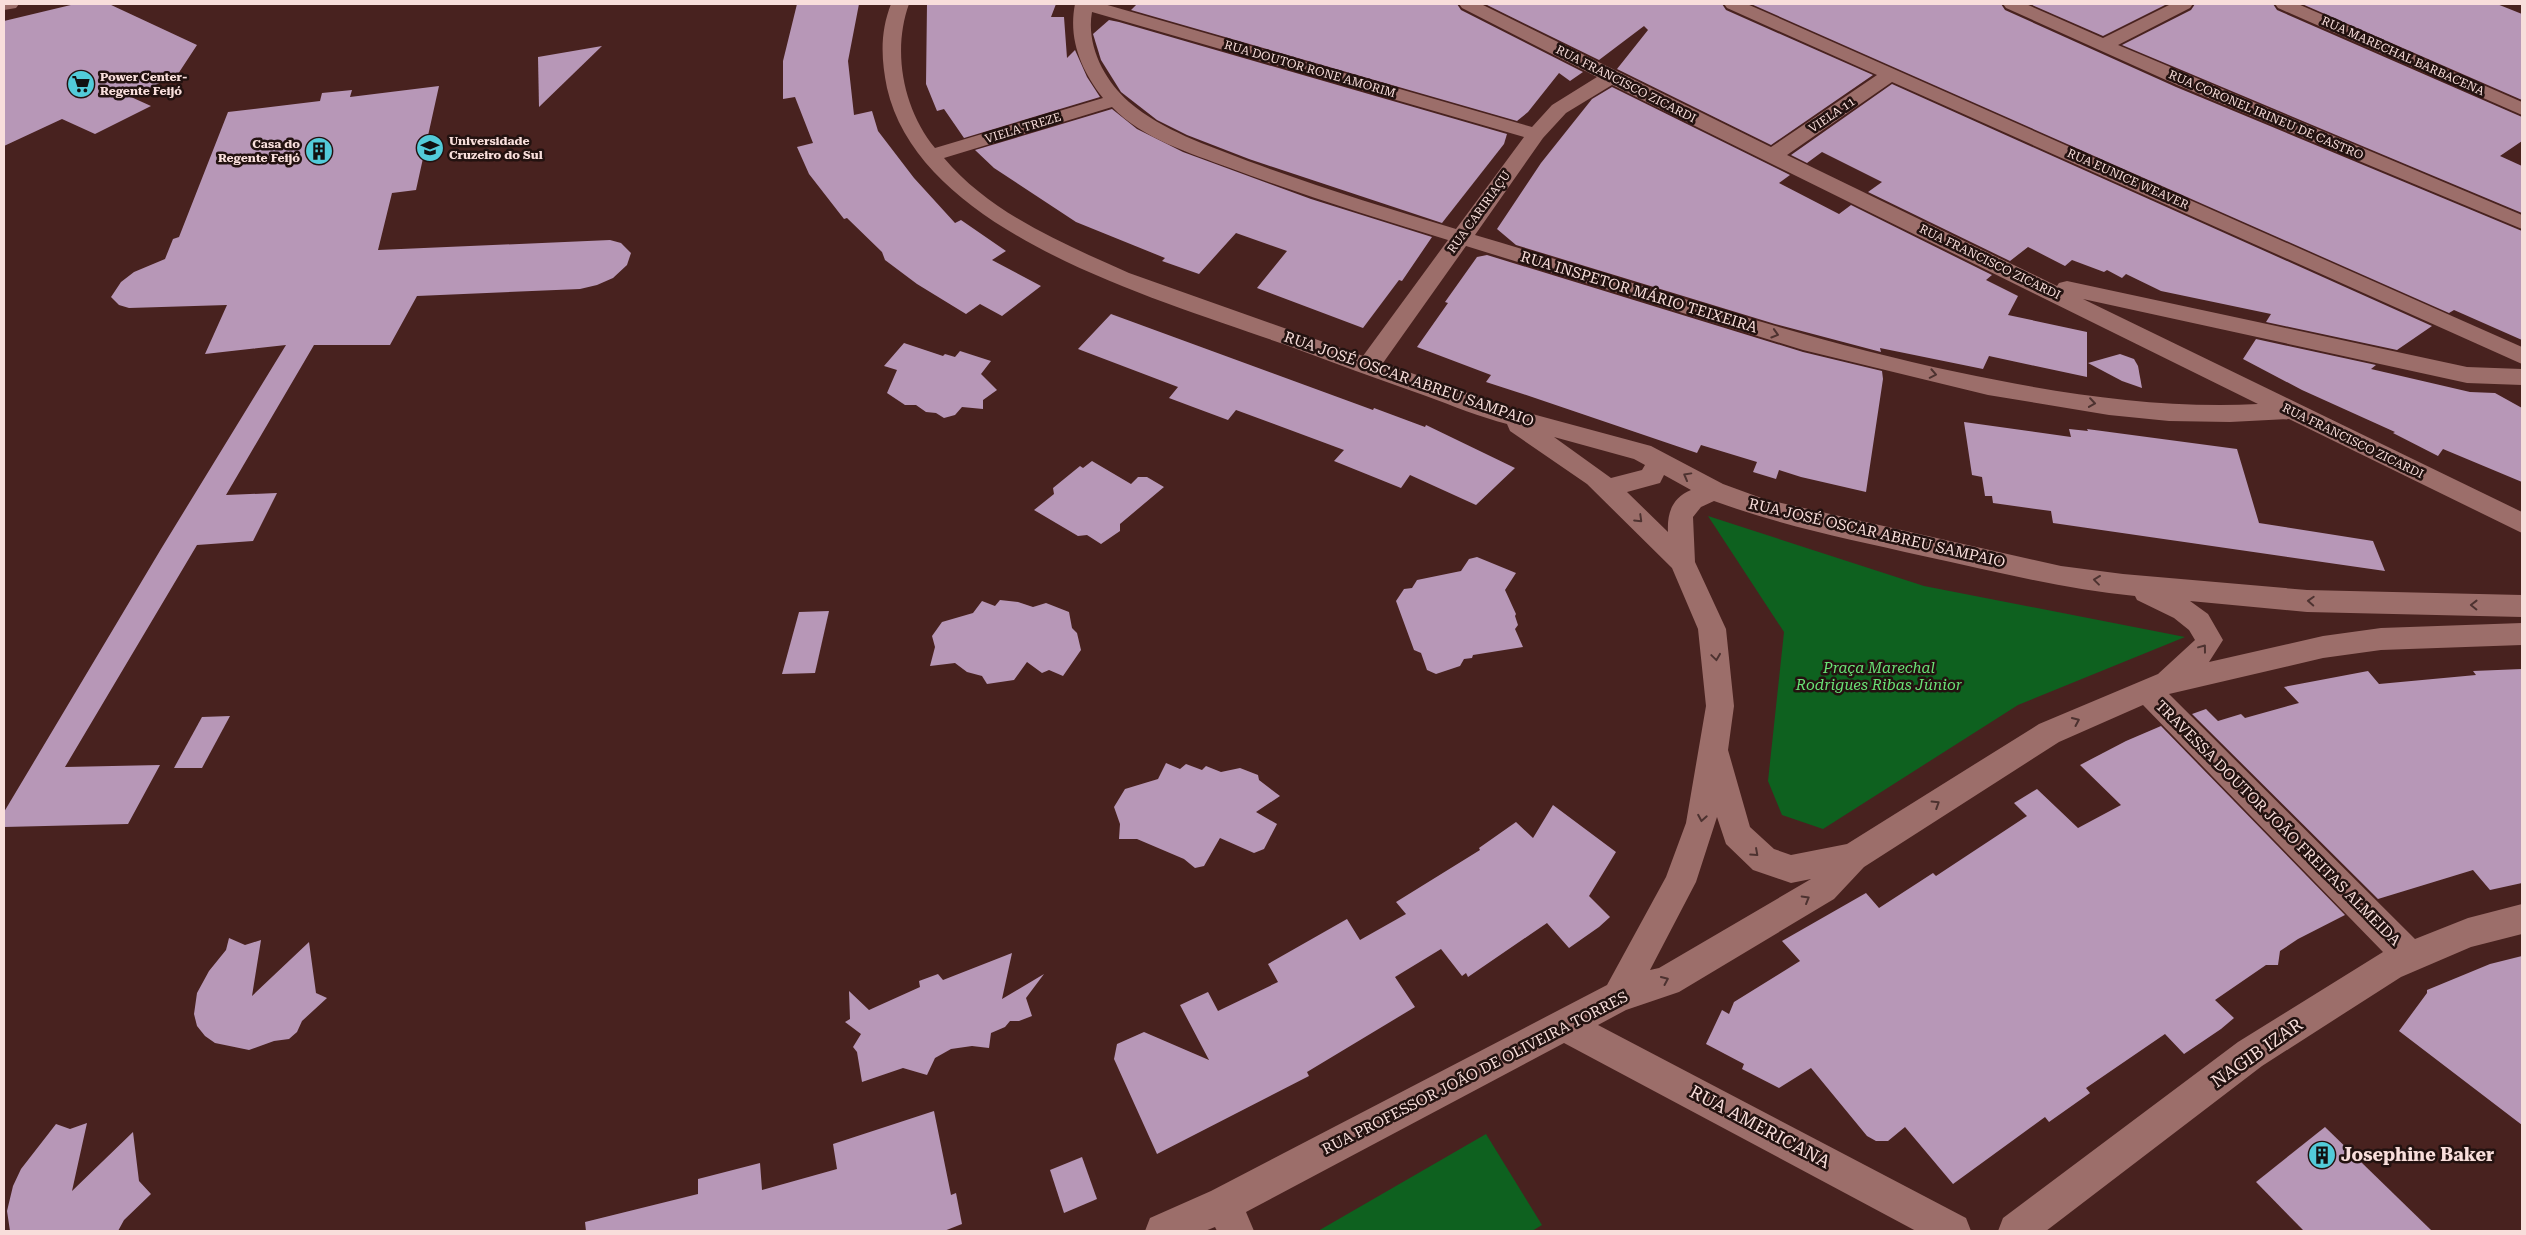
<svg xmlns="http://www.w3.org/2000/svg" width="2526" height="1235" viewBox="0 0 2526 1235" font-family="'Roboto Serif',serif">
<rect width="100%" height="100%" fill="#48221f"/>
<!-- green -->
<g fill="#0e611f">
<polygon points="1708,516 1924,586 2185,637 2018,705 1823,829 1782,815 1768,781 1784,632"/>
<polygon points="1486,1134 1542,1225 1532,1231 1318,1231"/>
</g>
<!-- building -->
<g fill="#b797b7">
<polygon points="75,4 109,4 197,45 178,74 131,97 151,106 95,134 62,119 4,146 4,21"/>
<polygon points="797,4 859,4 848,61 854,115 872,111 878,131 914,178 955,223 961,220 1006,251 992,260 1041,286 1002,316 980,304 966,314 917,284 885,260 882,252 847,218 844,219 809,174 797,147 813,143 795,97 783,99 783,61"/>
<polygon points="927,4 1056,4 1051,17 1064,17 1067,58 1075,50 1087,77 1100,97 964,138 944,109 937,111 926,84"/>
<polygon points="1137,4 1457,4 1461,10 1583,72 1570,81 1559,73 1528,112 1517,121 1131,10"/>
<polygon points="1485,4 1722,4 1726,10 1873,75 1771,145 1617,69 1648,30 1644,26 1599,60"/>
<polygon points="1751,4 2001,4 2005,10 2176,87 2522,231 2522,340 2454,310 2449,313"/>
<polygon points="2030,4 2167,4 2103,36"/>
<polygon points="2195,4 2273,4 2277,10 2522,117 2522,141 2500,156 2522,166 2522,213 2122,45 2191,10"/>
<polygon points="2302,4 2497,4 2522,14 2522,100"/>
<polygon points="1109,20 1119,22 1507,134 1504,144 1442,223 1249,159 1187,135 1157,120 1121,92 1101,60 1093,34"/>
<polygon points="602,46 539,107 538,57"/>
<polygon points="1892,84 2432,326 2397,350 2266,322 2271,314 2161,291 2126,274 2122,278 2107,270 2104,272 2072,260 2065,266 2028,247 2010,261 1868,192 1882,182 1822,152 1807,163 1791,155"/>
<polygon points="439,86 416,190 392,193 378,250 610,240 621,243 631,253 627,265 613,278 597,285 580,289 417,296 390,345 314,345 226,495 277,493 253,541 197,545 65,767 160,765 128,824 4,827 4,812 161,549 286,345 205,354 227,305 129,308 119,305 111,297 121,282 134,272 165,259 173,239 179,237 228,112 320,101 322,93 352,90 350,97"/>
<polygon points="1612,87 1790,175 1779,183 1839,214 1851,205 1992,275 1986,280 2018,296 2008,315 2087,332 2087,377 1989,356 1983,369 1880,348 1881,352 1775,324 1516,245 1497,229 1541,163 1592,99"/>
<polygon points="1112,109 1137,129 1183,152 1311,199 1432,237 1402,281 1399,280 1363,328 1257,288 1287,251 1236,233 1199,274 1162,261 1165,258 1076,222 994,168 975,150"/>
<polygon points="1487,255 1803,352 1882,371 1883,379 1866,492 1801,477 1779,470 1776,479 1753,472 1757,462 1701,445 1697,453 1523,394 1486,382 1491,375 1417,347 1448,303 1445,302 1477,257"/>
<polygon points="1111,314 1373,410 1374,408 1425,427 1426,425 1515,468 1476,505 1410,475 1401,488 1334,461 1344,450 1236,410 1228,420 1193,407 1169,398 1178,387 1078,349"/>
<polygon points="2256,339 2376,365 2371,369 2470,392 2495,393 2522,408 2522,482 2443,449 2438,456 2393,433 2395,432 2302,390 2243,359"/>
<polygon points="904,343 943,356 945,354 955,357 960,351 991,361 981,374 997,390 983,400 983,409 962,407 955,415 944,418 936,413 926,412 916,405 905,405 887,393 897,370 884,366"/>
<polygon points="2120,354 2134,359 2138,366 2142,388 2122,381 2088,363"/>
<polygon points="1964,422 2071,437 2069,429 2088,431 2087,429 2237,449 2259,523 2373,541 2385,571 2053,523 2051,511 1993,503 1992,496 1985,496 1982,477 1972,475"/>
<polygon points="1092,461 1131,484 1138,477 1147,477 1164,487 1120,524 1120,531 1101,544 1087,535 1078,536 1034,510 1054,494 1053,488 1080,466 1083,468"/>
<polygon points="1477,557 1516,573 1505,590 1516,614 1515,616 1518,625 1515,629 1523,647 1473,655 1472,658 1464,659 1460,666 1436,674 1427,670 1421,653 1414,650 1396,601 1404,589 1412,588 1417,580 1461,571 1469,559"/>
<polygon points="1000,600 1018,602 1033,607 1046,603 1069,612 1072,628 1077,633 1081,650 1063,676 1049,670 1042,673 1027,662 1014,680 987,684 982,676 967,672 955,663 930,666 935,647 932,636 942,622 973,613 982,601 995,606"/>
<polygon points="829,611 815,673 782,674 799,612"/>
<polygon points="2522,669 2522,883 2490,890 2473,870 2378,899 2192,714 2206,709 2218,721 2241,714 2245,718 2299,703 2284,687 2368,671 2379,684 2476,675 2473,671"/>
<polygon points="230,716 202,768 174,768 202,717"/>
<polygon points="2161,726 2345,915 2298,939 2280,951 2278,965 2266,965 2215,1000 2234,1018 2221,1029 2184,1054 2165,1034 2086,1088 2090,1093 2049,1122 2045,1117 1953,1184 1905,1127 1888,1141 1876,1141 1867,1136 1811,1068 1779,1088 1742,1069 1744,1064 1706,1044 1722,1010 1729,1014 1734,1002 1800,961 1782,941 1866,893 1879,908 1933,873 1936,876 2027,816 2014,803 2037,789 2078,828 2121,805 2080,765 2126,741"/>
<polygon points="1166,763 1180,769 1186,764 1202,770 1206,766 1221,772 1240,768 1258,775 1259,780 1280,796 1256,812 1277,824 1264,849 1254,853 1220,838 1204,866 1195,868 1184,859 1137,839 1119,839 1120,824 1114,807 1125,789 1158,779"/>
<polygon points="1553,805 1616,852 1589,896 1610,917 1599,927 1569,948 1547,923 1468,977 1466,973 1462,976 1441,949 1395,977 1415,1007 1307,1072 1309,1076 1157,1154 1114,1059 1117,1044 1144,1032 1209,1060 1180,1005 1208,992 1218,1011 1278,982 1268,964 1347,919 1360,940 1406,914 1396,902 1480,850 1479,848 1516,822 1533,838"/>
<polygon points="229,938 245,945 261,940 252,996 309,942 316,993 327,998 302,1021 297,1032 289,1039 274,1041 249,1050 215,1043 205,1036 197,1026 194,1014 197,993 209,971 226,950"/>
<polygon points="1012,953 1002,999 1044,974 1026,998 1032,1016 1019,1021 1010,1021 1005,1027 991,1033 989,1048 972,1046 951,1049 935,1058 927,1075 903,1068 862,1082 857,1052 853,1047 861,1034 845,1022 850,1019 849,991 869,1010 920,987 919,981 938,974 943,980"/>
<polygon points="2522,956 2522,1125 2399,1031 2427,993 2427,990 2490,964"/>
<polygon points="934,1111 951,1195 956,1193 962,1224 944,1231 586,1231 585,1222 698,1194 698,1179 760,1163 762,1190 837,1169 833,1144"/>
<polygon points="87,1123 72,1191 133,1132 139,1181 151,1194 124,1220 118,1231 10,1231 7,1211 13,1186 21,1169 56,1124 70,1129"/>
<polygon points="2325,1127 2432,1231 2304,1231 2256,1182"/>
<polygon points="1082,1157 1097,1199 1064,1213 1050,1170"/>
</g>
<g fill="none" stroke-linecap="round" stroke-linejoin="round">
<!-- street -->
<g fill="#9c6e6a" fill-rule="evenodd">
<path d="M891,4H909C892,51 903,109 935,148L1103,98C1081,70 1068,39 1075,4H1104L1532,127L1552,105L1597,77L1462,8L1459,4H1481L1771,147L1877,75L1727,8L1724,4H1747L2522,347V364L1892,82L1787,155L2057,286L2059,283L2067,281L2467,367L2522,369V385L2467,383L2083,299L2522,512V533L2289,419L2230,422L2169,421L2109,415L1988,395L1803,350L1466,246L1383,363L1510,408L1651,446L1723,484L1764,499L2061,566L2123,574L2307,590L2522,595V617L2307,612L2190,601L2208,614L2223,640L2209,662L2323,636L2381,628L2522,623V645L2381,650L2323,658L2169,694L2415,939L2468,918L2522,904V934L2471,947L2401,977L2262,1066L2046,1231H1998L2003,1218L2238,1042L2383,952L2143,705L2059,742L1864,867L1834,899L1679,992L1626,1010L1598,1025L1966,1218L1971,1231H1916L1564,1043L1246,1212L1254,1231H1217L1215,1227L1205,1231H1145L1150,1218L1211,1191L1607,985L1666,877L1686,823L1706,706L1698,629L1672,568L1587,484L1510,431L1507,424C1480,417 1453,406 1426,396C1378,379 1331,362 1283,344C1158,299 920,234 887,88C881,59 880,32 891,4ZM1092,12L1524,137L1456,229C1386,208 1316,186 1248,161C1207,145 1163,131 1129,102C1104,80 1086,45 1092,12ZM1612,85L2258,404C2157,409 2056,393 1957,372C1793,337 1635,282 1475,235L1543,138L1566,113ZM1112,107C1143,139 1190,153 1230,168C1302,195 1375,218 1448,240L1363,356L1129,273C1064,244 991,214 944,158ZM1554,437L1634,459L1645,465L1642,470L1611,478ZM1664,475L1691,490C1672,498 1667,513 1668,532L1627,492L1660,483ZM1714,501C1782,526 1853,540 1923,556C1993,571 2063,589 2135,596L2137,600L2174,618L2189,630L2195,640L2158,674L2039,724L1847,844L1791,855L1774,849L1750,827L1728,750L1734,706L1726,629L1695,562L1693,517L1701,507ZM1717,817L1726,844L1753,870L1791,883L1811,879L1659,968L1650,970L1696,882Z"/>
<polygon points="2003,4 2026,4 2103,38 2171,4 2193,4 2190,8 2118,45 2522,215 2522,229 2177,85 2006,8"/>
<polygon points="2275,4 2298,4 2522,102 2522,115 2278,8"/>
</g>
<!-- secondary -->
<polygon fill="#9c6e6a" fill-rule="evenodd" points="4,4 19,4 16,8 4,10"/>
</g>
<!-- one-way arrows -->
<defs><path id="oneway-chevron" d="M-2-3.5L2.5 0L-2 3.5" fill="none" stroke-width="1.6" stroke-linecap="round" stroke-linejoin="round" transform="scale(1.25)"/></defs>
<g stroke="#4d3230">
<use href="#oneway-chevron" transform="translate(1775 334) rotate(17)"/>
<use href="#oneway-chevron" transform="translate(1933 374) rotate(11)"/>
<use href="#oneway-chevron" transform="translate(2092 403) rotate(8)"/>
<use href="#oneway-chevron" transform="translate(1687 476) rotate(-151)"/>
<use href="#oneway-chevron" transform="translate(1639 519) rotate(44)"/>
<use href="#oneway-chevron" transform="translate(2097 580) rotate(-173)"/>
<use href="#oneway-chevron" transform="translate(2311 601) rotate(-177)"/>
<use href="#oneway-chevron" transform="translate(2474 605) rotate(-179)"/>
<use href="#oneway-chevron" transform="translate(2203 648) rotate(-53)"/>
<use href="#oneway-chevron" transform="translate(1716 657) rotate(82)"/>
<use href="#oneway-chevron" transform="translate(2076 721) rotate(-24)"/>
<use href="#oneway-chevron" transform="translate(1936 804) rotate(-32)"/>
<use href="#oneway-chevron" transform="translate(1702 818) rotate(100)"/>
<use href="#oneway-chevron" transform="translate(1755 853) rotate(42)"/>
<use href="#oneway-chevron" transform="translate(1806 899) rotate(-30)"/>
<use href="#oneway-chevron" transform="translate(1665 980) rotate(-24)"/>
</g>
<!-- icons -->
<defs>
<g id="supermarket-disc" transform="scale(1.4375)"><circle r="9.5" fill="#52cbd9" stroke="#231210"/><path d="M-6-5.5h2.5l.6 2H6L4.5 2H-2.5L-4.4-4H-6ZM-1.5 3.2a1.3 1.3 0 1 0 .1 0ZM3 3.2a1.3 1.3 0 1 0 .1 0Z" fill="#111"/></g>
<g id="university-disc" transform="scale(1.4375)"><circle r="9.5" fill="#52cbd9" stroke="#231210"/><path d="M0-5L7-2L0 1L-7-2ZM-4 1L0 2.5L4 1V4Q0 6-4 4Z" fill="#111"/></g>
<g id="building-disc" transform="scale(1.4375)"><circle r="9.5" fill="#52cbd9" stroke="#231210"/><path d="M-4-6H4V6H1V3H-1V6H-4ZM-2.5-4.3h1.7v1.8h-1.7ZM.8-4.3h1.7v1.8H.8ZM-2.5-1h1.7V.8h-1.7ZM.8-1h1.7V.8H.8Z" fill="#111"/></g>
</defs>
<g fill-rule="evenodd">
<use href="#supermarket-disc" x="81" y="84"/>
<use href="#university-disc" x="430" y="148"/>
<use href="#building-disc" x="319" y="151"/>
<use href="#building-disc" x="2322" y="1155"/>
</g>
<g text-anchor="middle" stroke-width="5" stroke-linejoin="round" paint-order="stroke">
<!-- far-street labels -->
<g font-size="12" fill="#f8dedb" stroke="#231210">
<text transform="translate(2403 56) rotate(24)" y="4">RUA MARECHAL BARBACENA</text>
<text transform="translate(1310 69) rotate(16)" y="4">RUA DOUTOR RONE AMORIM</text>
<text transform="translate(1626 84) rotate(27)" y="4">RUA FRANCISCO ZICARDI</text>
<text transform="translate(1832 115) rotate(-34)" y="4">VIELA 11</text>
<text transform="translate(2266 115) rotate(23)" y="4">RUA CORONEL IRINEU DE CASTRO</text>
<text transform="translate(1023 128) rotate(-17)" y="4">VIELA TREZE</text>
<text transform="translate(2128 179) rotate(24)" y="4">RUA EUNICE WEAVER</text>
<text transform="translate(1479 212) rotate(-54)" y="4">RUA CARIRIAÇU</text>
<text transform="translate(1990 262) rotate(26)" y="4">RUA FRANCISCO ZICARDI</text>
<text transform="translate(2353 441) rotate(26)" y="4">RUA FRANCISCO ZICARDI</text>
</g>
<!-- far-poi labels -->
<g font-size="12" font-weight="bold" fill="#f8dedb" stroke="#231210" text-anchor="start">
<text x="100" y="81">Power Center-<tspan x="100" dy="14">Regente Feijó</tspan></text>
<text x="449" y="145">Universidade<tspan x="449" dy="14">Cruzeiro do Sul</tspan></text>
<text x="300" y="148" text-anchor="end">Casa do<tspan x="300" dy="14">Regente Feijó</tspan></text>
</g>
<!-- street labels -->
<g font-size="15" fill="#f8dedb" stroke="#231210">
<text transform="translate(1639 292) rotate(17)" y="5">RUA INSPETOR MÁRIO TEIXEIRA</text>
<text transform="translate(1409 379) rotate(19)" y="5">RUA JOSÉ OSCAR ABREU SAMPAIO</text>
<text transform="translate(1877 533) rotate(13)" y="5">RUA JOSÉ OSCAR ABREU SAMPAIO</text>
<text transform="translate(2278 823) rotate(45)" y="5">TRAVESSA DOUTOR JOÃO FREITAS ALMEIDA</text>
<text transform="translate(1475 1073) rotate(-27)" y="5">RUA PROFESSOR JOÃO DE OLIVEIRA TORRES</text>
</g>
<!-- park labels -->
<g font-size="15" font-style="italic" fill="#6ae276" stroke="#231210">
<text x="1879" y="673">Praça Marechal<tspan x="1879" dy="17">Rodrigues Ribas Júnior</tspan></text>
</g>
<!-- near-street labels -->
<g font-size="18" fill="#f8dedb" stroke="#231210">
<text transform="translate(2257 1053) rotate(-35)" y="6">NAGIB IZAR</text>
<text transform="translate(1760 1127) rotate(28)" y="6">RUA AMERICANA</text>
</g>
<!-- near-poi labels -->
<g font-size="18" font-weight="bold" fill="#f8dedb" stroke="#231210" text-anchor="start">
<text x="2341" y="1161">Josephine Baker</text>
</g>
</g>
<!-- border -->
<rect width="2526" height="1235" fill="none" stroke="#f8dedb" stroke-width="10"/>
</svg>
